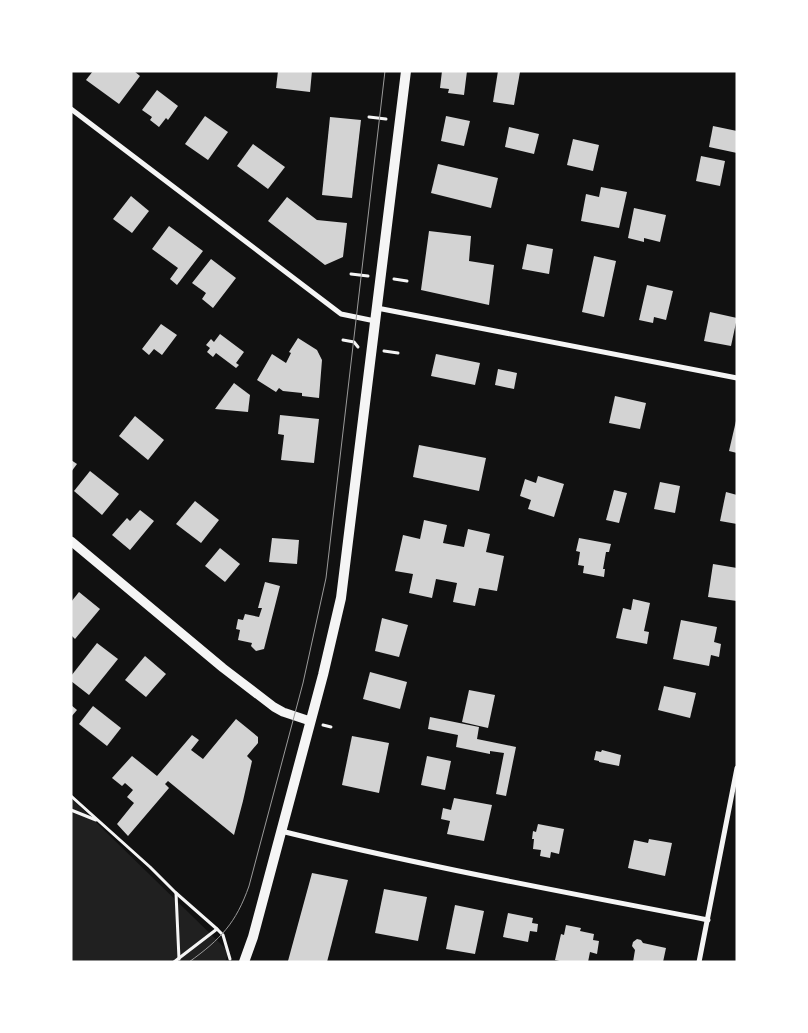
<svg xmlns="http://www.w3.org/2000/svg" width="808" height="1033" viewBox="0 0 808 1033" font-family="Inter,sans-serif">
<rect width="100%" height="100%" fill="#111"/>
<!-- green -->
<polygon fill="#202020" points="71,798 229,952 225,962 71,962"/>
<!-- building -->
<g fill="#d3d3d3">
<polygon points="93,71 134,71 140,76 119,104 86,80"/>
<polygon points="278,71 312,71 310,92 276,88"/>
<polygon points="442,71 467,71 464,95 448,93 449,89 440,88"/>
<polygon points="498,71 520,72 514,105 493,102"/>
<polygon points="157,90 178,106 168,120 166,118 159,127 150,120 152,117 142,110"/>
<polygon points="205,116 228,132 208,160 185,144"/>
<polygon points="446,116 470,121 464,146 441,141"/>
<polygon points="330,117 361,120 352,198 322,195"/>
<polygon points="713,126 737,131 737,153 709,147"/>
<polygon points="509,127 539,134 534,154 505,147"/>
<polygon points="573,139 599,145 593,171 567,165"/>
<polygon points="253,144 285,167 268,189 237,166"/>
<polygon points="701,156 725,161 720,186 696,181"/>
<polygon points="438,164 498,178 491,208 431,193"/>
<polygon points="601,187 627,192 619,228 581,221 586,194 599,197"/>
<polygon points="131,196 149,211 132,233 113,219"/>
<polygon points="287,197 317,220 347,223 343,257 325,265 268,221"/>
<polygon points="634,208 666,215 660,242 644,238 644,242 628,238"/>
<polygon points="169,226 203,251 177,285 170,279 178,268 152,249"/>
<polygon points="429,231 471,236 469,261 494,265 489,305 421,290"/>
<polygon points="527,244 553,249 549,274 522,269"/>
<polygon points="594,256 616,261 604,317 582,312"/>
<polygon points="211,259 236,278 213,308 202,299 206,293 192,283"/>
<polygon points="647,285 673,291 666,320 654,317 653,323 639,320"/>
<polygon points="710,312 737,318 731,346 704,341"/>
<polygon points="161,324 177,335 162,355 154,349 149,355 142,349"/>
<polygon points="220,334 244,352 236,363 239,365 236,368 216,353 213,357 207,352 210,348 206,345 211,339 214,342"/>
<polygon points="298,338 317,350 322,360 319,398 302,396 302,393 283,391 279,388 276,392 257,380 272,354 286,363 291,353 289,352"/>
<polygon points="436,354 480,363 475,385 431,376"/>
<polygon points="498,369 517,373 514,389 495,385"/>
<polygon points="234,383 250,395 248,412 215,409"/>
<polygon points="615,396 646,403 640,429 609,423"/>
<polygon points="280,415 319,419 314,463 281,460 284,435 278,434"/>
<polygon points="135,416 164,440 148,460 119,436"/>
<polygon points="736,421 737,421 737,453 729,451"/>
<polygon points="419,445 486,458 479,491 413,477"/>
<polygon points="71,460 77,464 71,472"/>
<polygon points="90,471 119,494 102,515 74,491"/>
<polygon points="538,476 564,484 554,517 528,509 531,500 520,496 525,479 536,483"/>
<polygon points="660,482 680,486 675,513 654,509"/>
<polygon points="614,490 627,493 619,523 606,520"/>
<polygon points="726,492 737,495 737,524 720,521"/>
<polygon points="195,501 219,520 201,543 176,524"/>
<polygon points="140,510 154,521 130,550 112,535 127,518 130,521"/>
<polygon points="424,520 447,525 443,543 464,547 468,529 490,534 486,552 504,556 497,591 479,588 475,606 453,602 457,583 436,579 432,598 409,593 413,574 395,571 403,535 420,539"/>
<polygon points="272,538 299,540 297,564 269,562"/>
<polygon points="579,538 611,544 609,552 606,552 603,569 605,569 604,577 583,573 584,566 578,565 580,552 576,551"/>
<polygon points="220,548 240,564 225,582 205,566"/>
<polygon points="713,564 737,568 737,601 708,597"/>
<polygon points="265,582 280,586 264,649 256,651 251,646 252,643 238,640 240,630 236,629 238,619 243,620 245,614 259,617 262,608 258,608"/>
<polygon points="79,592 100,609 75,639 71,635 71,602"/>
<polygon points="633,599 650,603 644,631 649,632 647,644 616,638 623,608 631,610"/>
<polygon points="382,618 408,625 399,657 375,651"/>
<polygon points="681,620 717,627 714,642 721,644 719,657 711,655 709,666 673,659"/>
<polygon points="97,643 118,659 89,695 71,681 71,676"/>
<polygon points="145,656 166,674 146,697 125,680"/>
<polygon points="370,672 407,682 400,709 363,699"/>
<polygon points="664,686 696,693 690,718 658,710"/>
<polygon points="469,690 495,695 488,728 462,722"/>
<polygon points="71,705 77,710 71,717"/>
<polygon points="93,706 121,728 107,746 79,724"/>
<polygon points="430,717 479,727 477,739 516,747 506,796 496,794 504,753 490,751 490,754 456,747 458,735 428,729"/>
<polygon points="236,719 258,737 258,743 247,756 252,761 243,801 234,835 168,781 165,784 169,788 128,836 117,824 134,803 127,797 133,790 125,783 122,786 112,778 132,756 157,776 192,735 199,740 191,750 203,759"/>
<polygon points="352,736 389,743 379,793 342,785"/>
<polygon points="602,750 621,755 619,766 599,762 599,761 594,760 596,751 601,752"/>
<polygon points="427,756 451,761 445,790 421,785"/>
<polygon points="454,798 492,805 484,841 447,834 450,821 441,819 443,808 451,810"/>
<polygon points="538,824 564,829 559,854 551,852 550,858 540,856 541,850 533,849 534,839 532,839 533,831 536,832"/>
<polygon points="649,839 672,843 665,876 628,868 634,840 648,843"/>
<polygon points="312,873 348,880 327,962 290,962 288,961"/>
<polygon points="384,889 427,897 418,941 375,933"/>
<polygon points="455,905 484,911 475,954 446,949"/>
<polygon points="508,913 533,918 532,923 538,924 537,932 530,931 528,942 503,937"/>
<polygon points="566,925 581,928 580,931 594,934 593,940 599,941 597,954 590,952 588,962 564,962 555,960 561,934 564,935"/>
<polygon points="637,939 641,940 643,943 666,948 663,962 633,962 635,950 632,946 633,942"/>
</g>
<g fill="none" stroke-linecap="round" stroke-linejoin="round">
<!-- path -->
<g stroke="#f5f5f5" stroke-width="3">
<polyline points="369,117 386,119"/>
<polyline points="351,274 368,276"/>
<polyline points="394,279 407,281"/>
<polyline points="343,340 354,342 358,347"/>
<polyline points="384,351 398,353"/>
<polyline points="323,725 331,727"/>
<polyline points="71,796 150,867 176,893 217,929 223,935 230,959"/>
<polyline points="71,810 96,820"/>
<polyline points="176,893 179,959"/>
<polyline points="174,962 217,929"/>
</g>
<!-- minor -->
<g stroke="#f5f5f5" stroke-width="5">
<polyline points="71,109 341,314 375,321"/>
<polyline points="377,308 737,378"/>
<path d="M281,831C422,866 565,892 708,920"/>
<polyline points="699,962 737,768"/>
</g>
<!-- tertiary -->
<polyline stroke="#f5f5f5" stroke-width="9" points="71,541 223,668 274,707 283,712 310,721"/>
<!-- secondary -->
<polyline stroke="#f5f5f5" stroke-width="10" points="244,962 253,937 323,675 341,598 406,71"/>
<!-- tram -->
<path stroke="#9a9a9a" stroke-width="1" d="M189,962C221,939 236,923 249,886L303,683L326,578L385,71"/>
</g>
<!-- border -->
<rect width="808" height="1033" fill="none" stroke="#ffffff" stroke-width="145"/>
</svg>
